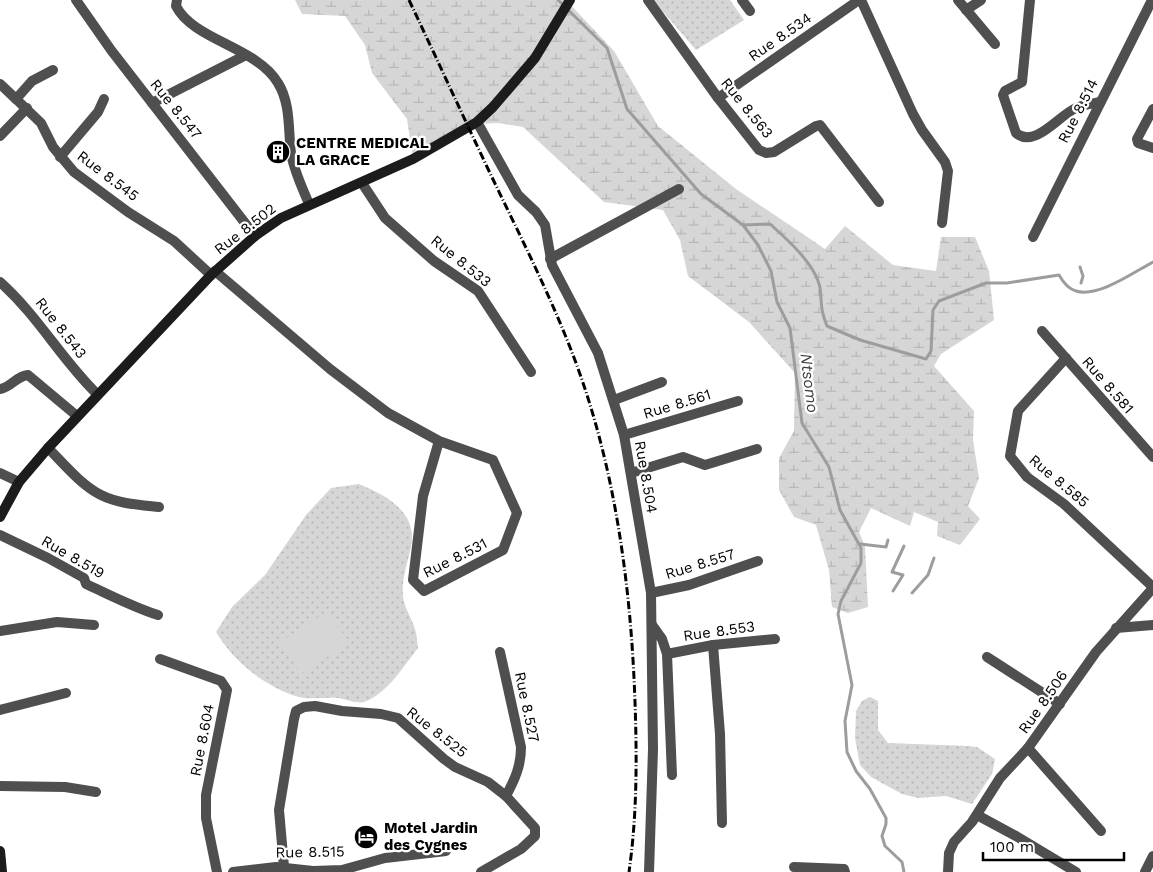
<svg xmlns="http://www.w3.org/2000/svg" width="1153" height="872" viewBox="0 0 1153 872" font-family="'Work Sans',sans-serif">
<defs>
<pattern id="grass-dots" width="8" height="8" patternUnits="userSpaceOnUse" patternTransform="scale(1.25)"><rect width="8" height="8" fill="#d6d6d6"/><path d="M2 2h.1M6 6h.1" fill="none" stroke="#b6b6b6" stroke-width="1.8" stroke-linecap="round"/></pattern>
<pattern id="wetland-marsh" width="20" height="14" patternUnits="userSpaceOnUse" patternTransform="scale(1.25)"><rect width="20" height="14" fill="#d6d6d6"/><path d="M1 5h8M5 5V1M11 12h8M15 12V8" fill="none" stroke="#b6b6b6"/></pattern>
</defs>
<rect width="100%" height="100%" fill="#fff"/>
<!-- grass -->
<g fill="url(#grass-dots)">
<polygon points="653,0 730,0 744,20 696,50"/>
<path d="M359,484C385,495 418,511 411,547C408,562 401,580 403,596C404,607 412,619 415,629C417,635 417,642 418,648C402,668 388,693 364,702C357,704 345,699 338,698C325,697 311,700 299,697C265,687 234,662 216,632L232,607L265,575L306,515L331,488Z"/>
<polygon points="870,697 878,701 878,730 888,743 968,746 977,747 995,759 992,774 972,804 946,796 918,798 902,794 871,777 860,765 855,738 856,711 862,701"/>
</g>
<!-- wetland -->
<polygon fill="url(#wetland-marsh)" points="295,0 566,0 614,51 658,126 736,189 825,249 845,226 893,265 936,271 941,237 975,237 989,271 994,320 941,354 934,366 974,411 973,440 979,478 968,506 980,519 960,545 937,536 938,522 914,512 910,526 871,508 859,532 865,546 868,607 848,613 832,607 829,570 816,525 794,517 779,490 779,458 794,431 795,373 749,322 688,276 680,240 663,210 604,202 523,127 498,123 474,124 413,159 407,119 372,73 365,45 345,16 302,14"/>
<!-- park -->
<polygon fill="#d6d6d6" points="328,611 349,643 301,674 280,642"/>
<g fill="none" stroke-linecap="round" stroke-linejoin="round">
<!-- stream -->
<g stroke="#9d9d9d" stroke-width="3">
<polyline points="558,0 607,48 627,109 701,194 743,225 758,245 771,271 777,302 790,328 802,423 829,467 840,510 861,548 861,563 841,601 838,614 852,685 845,721 847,752 856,771 870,789 886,818 886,824 882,836 885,846 902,862 904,872"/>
<path d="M743,225L770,224C787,239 816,265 820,288C822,304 820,309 827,326L860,340L926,359L931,351L933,310L939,301L986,283H1007L1059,275C1063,282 1068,289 1076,291C1098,298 1134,272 1153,262"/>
<polyline points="1080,267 1083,276 1081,283"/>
<polyline points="860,544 886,547 888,540"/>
<polyline points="893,591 903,575 892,572 904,546"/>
<polyline points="912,593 928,575 934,558"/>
</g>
<!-- minor -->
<g stroke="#4f4f4f" stroke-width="10">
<polyline points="76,0 111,50 255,236"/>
<path d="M177,0L176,6C193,40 257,47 278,83C291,104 288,130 291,153C294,171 302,187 309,204"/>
<polyline points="648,0 718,98 759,150 766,153 774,152 816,126 820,125 879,202"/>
<polyline points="742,0 750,11"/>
<polyline points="861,0 913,114 922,130 945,162 948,171 942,223"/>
<polyline points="958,0 995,44"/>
<path d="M1030,0L1022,82L1005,91L1003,95L1016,133C1035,149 1059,115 1076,108C1083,105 1091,104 1099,102"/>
<polyline points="966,10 981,0"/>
<polyline points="53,70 32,81 16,99 41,123 53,147 74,172 128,212 174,241 211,275"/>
<polyline points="0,84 16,99"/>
<polyline points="718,98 859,0"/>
<polyline points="152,103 246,55"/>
<polyline points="1153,109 1137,139 1138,143 1153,148"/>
<polyline points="477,122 518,195 536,212 545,225 552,265 598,353 624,435 651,593 653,749 649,872"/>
<polyline points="0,136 27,108"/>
<polyline points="60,157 98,112 104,99"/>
<polyline points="362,183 385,218 434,261 478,291 531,372"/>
<polyline points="1033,237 1152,0"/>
<polyline points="550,259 679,189"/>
<polyline points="215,271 330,369 388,413 439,441 493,460 517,513 503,550 424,591 413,580 423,496 439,441"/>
<path d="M0,282C39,317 61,359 97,394"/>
<polyline points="1042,331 1153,457"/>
<polyline points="1066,358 1018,411 1010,456 1027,477 1064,504 1153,587"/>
<path d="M0,389C12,387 16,376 28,375L77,416"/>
<polyline points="614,400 662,382"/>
<polyline points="624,435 738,401"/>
<path d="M48,448C64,464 81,485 101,495C119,504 140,505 159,507"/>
<polyline points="0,473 19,482"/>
<polyline points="631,473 683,457 705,465 757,449"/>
<path d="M0,535L48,558L84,578L86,584C110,595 133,607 158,615"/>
<polyline points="651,593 689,585 758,561"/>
<polyline points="652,625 662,639 667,654 672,775"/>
<polyline points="1116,628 1153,625"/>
<polyline points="0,631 57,622 94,625"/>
<polyline points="713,645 720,734 722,823"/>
<path d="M500,652L521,747C521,766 515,779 506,796"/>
<polyline points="667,654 713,645 775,639"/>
<polyline points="987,657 1060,704"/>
<polyline points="160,659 221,681 227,690 206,795 206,818 217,872"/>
<polyline points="0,710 66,693"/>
<polyline points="0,786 65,787 96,792"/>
<polyline points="977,815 1016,836 1076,872"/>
<polyline points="1101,831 1028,748 1096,652 1153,588"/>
<polyline points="284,867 279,810 294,719 296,711 304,707 315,706 342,711 381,714 398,718 444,759 455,767 488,782 506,796 535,828 535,836 521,849 481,872"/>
<polyline points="794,867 844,869 845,872"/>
<polyline points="233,872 276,867 313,871 342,870 385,858 446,851"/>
<polyline points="948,872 949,853 954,842 972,822 1000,778 1028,748"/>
<polyline points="1145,872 1153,856"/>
</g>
<!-- secondary -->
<g stroke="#1c1c1c" stroke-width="10">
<polyline points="0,517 19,482 48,448 211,275 255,236 281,218 413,159 477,122 493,107 535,58 570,0"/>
<polyline points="0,851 2,872"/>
</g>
<!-- rail -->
<path stroke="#000" stroke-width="3" stroke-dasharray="8 2.5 1 2.5" stroke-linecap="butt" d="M409,0C436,57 462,114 489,171C518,232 549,292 573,355C615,465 631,586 635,702C637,759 637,816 629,872"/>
</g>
<!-- icons -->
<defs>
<g id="building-disc" transform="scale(1.25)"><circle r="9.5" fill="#000" stroke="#fff"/><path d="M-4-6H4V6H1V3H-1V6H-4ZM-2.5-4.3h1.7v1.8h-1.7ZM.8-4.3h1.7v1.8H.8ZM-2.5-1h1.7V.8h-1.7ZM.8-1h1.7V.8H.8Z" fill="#fff"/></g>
<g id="hotel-disc" transform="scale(1.25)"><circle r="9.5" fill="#000" stroke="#fff"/><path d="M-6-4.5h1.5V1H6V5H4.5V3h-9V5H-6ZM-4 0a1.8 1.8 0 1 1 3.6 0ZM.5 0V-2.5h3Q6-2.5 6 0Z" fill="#fff"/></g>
</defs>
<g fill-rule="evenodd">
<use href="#building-disc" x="278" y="152"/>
<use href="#hotel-disc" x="366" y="837"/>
</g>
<g text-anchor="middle" stroke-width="4.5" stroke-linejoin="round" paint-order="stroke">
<!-- street labels -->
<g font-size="15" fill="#000" stroke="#fff">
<text transform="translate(780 37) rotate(-35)" y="5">Rue 8.534</text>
<text transform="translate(747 108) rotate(51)" y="5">Rue 8.563</text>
<text transform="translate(176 109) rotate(51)" y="5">Rue 8.547</text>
<text transform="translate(1078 111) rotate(-63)" y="5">Rue 8.514</text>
<text transform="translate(108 176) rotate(37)" y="5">Rue 8.545</text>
<text transform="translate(245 229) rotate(-38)" y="5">Rue 8.502</text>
<text transform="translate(461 261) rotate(39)" y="5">Rue 8.533</text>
<text transform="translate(61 328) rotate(52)" y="5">Rue 8.543</text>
<text transform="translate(1108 385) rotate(49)" y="5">Rue 8.581</text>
<text transform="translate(677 404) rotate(-17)" y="5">Rue 8.561</text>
<text transform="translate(646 477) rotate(80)" y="5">Rue 8.504</text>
<text transform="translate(1059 481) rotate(40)" y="5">Rue 8.585</text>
<text transform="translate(73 557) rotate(30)" y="5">Rue 8.519</text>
<text transform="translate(455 558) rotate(-27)" y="5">Rue 8.531</text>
<text transform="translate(700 564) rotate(-17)" y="5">Rue 8.557</text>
<text transform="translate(719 631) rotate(-8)" y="5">Rue 8.553</text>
<text transform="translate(1043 702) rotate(-55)" y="5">Rue 8.506</text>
<text transform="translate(527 707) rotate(78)" y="5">Rue 8.527</text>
<text transform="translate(437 732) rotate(38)" y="5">Rue 8.525</text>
<text transform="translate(202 740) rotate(-79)" y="5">Rue 8.604</text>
<text transform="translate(310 852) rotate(-1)" y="5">Rue 8.515</text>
</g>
<!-- poi labels -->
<g font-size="15" font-weight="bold" fill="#000" stroke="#fff" text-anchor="start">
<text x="296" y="148">CENTRE MEDICAL<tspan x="296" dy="17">LA GRACE</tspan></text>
<text x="384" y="833">Motel Jardin<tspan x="384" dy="17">des Cygnes</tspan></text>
</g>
<!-- water labels -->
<g font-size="16" font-style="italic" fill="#3e3e3e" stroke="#fff">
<text transform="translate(810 383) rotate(83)" y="6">Ntsomo</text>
</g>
</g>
<!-- scale -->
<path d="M983 852v8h141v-8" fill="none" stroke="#000000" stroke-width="2.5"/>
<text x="990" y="852" font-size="15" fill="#000000" stroke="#ffffff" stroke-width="4" paint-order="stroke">100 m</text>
</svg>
